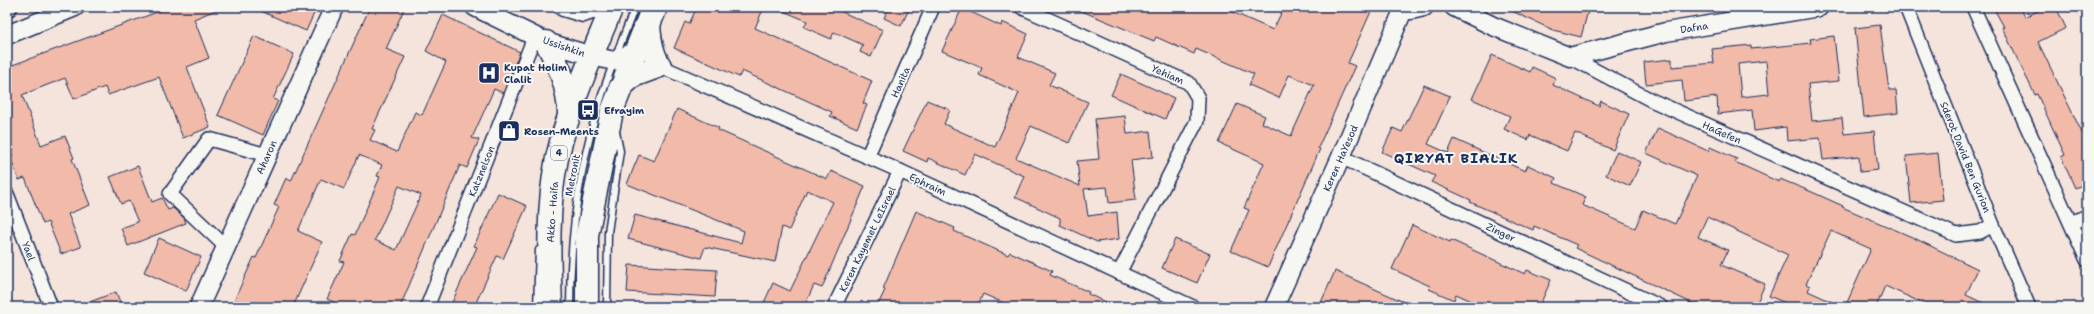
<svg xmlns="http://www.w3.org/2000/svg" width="2094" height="314" viewBox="0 0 2094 314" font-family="'Shantell Sans',sans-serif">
<rect width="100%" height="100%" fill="#f5e4dc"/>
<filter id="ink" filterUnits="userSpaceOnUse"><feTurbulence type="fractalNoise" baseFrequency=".025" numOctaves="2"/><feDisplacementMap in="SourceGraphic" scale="8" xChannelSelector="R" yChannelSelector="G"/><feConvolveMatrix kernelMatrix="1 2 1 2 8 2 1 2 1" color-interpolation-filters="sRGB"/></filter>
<g filter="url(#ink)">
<!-- building -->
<g fill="#f2baa8" stroke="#1b2f5e" fill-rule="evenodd">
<polygon points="171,7 223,7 194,19 209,58 187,67 210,127 183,138 159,77 108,95 105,87 74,99 65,78 22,95 41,145 65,136 74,158 72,159 90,205 68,214 81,247 61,254 48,222 43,224 25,178 19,180 10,157 13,156 7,142 7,67"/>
<polygon points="252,7 317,7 306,31"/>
<path d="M370,7H405L386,49L405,57L372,129L375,130L370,140L397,152L415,112L422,115L446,62L426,51L443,15L520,52L503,93L494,89L472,138L479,140L467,168L460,165L400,307H345L327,299L344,262L340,261L352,234L355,235L380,177L377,176L382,165L359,155L344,189L321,179L298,231L322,242L293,307H231L254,257L256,258L279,207L274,205L286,178L291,181ZM399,186L421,195L396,250L375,240Z"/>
<polygon points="697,7 764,7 755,28 872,81 863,103 867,105 857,128 830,116 832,112 742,71 739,77 674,48 685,22 689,24"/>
<polygon points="774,7 831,7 883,30 871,57 860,52 863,45 834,32 831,39 804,27 807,21"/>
<polygon points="889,7 910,7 901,26 884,18"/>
<polygon points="1072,7 1221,7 1273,30 1284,7 1373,7 1348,63 1355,66 1318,148 1320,149 1268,267 1231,251 1249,210 1244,208 1264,163 1219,143 1237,104 1265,116 1262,123 1291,136 1314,85 1289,75 1279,98 1249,85 1254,74 1196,49 1194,54 1156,37 1154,41"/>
<polygon points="1503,7 1589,7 1581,37 1553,30"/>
<polygon points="1993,7 2020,7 2025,17 2046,7 2056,7 2066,28 2038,42 2087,143 2087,183 2075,188 2061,157 2065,155 2037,94 2035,95 2014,52 2002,27 2004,27"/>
<polygon points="962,8 1001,26 1002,22 1028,34 1018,57 1055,73 1049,85 1088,102 1069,143 1031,126 1016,158 1080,186 1077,161 1099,159 1095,119 1125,116 1127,134 1150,131 1153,157 1131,160 1136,200 1109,203 1107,187 1084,189 1088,216 1117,212 1119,239 1097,242 1060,225 1060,218 1015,197 1024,176 975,154 965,175 928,158 927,162 903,151 927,100 950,110 944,124 995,147 1019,93 979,75 982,68 942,51"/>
<polygon points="1880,25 1889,90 1896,90 1898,113 1864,117 1855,28"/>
<polygon points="254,36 294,54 273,99 278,101 263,135 218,115"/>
<path d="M1834,36L1839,81L1808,84L1812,121L1842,118L1844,134L1874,131L1878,170L1860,172L1859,156L1823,160L1820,138L1787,141L1786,127L1754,131L1752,110L1718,114L1717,97L1684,101L1682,80L1646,84L1644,62L1672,59V67L1714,63L1712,49L1751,45V49L1811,43L1810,39ZM1766,61L1769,94L1741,97L1738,64Z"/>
<polygon points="1492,55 1530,72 1532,67 1556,78 1553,85 1599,106 1601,101 1629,114 1613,150 1575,133 1567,151 1530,135 1528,140 1504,129 1510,116 1472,99"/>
<polygon points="1121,74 1174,98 1165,119 1111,95"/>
<polygon points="1424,85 1450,96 1428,144 1448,153 1454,139 1525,171 1528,165 1556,178 1554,183 1586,197 1582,205 1635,228 1643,210 1675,224 1697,176 1646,153 1658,128 1708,151 1710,147 1737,159 1735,162 1779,182 1780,179 1812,192 1843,206 1842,207 1912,237 1978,269 1966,295 1992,307 1931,307 1885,286 1876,307 1845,307 1871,249 1831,231 1806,284 1810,286 1808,291 1843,307 1795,307 1769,296 1788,255 1707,217 1698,237 1728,250 1721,265 1765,284 1755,307 1700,307 1575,248 1577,245 1534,226 1533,230 1470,202 1471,200 1431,182 1435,176 1382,152 1393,128 1402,132"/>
<polygon points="677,109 719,128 718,130 827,179 831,171 865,186 822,288 814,285 804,307 762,307 773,283 790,291 833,202 807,190 789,230 782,227 775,262 705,247 701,258 628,239 635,215 741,243 744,231 627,184 639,155 654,161"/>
<polygon points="1617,151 1641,162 1630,186 1606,175"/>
<polygon points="1938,153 1943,200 1911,203 1906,156"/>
<polygon points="138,166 152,202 162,198 168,210 173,208 184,218 186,223 128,246 121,228 138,222 129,201 121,204 110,177"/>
<polygon points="498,193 527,206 503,259 497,256 474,307 450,307 477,247 474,246"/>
<polygon points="916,211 955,228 954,231 1008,255 1010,252 1052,271 1050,275 1089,292 1088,294 1116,307 1013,307 983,294 977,307 877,307 885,290 883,289"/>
<polygon points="1412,225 1450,242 1451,240 1525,274 1527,270 1551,280 1539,307 1485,307 1456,294 1454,300 1429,289 1430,286 1392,269"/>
<polygon points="159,238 201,257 186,291 144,272"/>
<polygon points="1175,239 1210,254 1197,283 1162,268"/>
<polygon points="629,265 717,270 715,297 627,292"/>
<polygon points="1335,271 1415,307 1319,307"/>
<polygon points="116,292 122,307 80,307 79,306"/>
</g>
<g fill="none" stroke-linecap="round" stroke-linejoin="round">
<!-- lane casing -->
<g stroke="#1b2f5e" stroke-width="9">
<g id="lane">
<polyline points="657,26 665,7"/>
<polyline points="537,307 539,250"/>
<path d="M570,307C570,237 579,165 601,98C611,67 623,37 635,7"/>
<polyline points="607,307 608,232 620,151 616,132"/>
</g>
</g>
<!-- street casing -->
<g stroke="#1b2f5e" stroke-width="16">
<g id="street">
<polyline points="1021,7 1189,83 1198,98 1197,121 1119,273"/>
<polyline points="1906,7 1993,225 2029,307"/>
<polyline points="1973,7 2087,260"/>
<polyline points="1570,57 1651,100 1956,235 1980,232 1993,225"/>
<polyline points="660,66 900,171 1193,307"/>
<polyline points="867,157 933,7"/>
<polyline points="1341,157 1661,307"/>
<polyline points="7,194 51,307"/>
<polyline points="2071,223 2087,216"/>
<polyline points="226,247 170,194 209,139 267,155"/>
<polyline points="427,307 535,35"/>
<polyline points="834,307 900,171"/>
</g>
</g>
<!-- secondary casing -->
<g stroke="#1b2f5e" stroke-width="21">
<g id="secondary">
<polyline points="7,7 8,7"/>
<polyline points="475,7 546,42 592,56 614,61 634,52"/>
<polyline points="563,7 583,13 601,7"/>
<polyline points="1403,7 1411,10 1424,7"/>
<polyline points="1454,7 1493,26 1570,57 1666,32 1819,7"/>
<polyline points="7,35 75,7"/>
<polyline points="199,307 334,7"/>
<polyline points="1274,307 1341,157 1404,8"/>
</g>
</g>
<!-- highway casing -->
<g stroke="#1b2f5e" stroke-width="25">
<g id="highway">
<path d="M546,42C559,66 567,83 569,112"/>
<path d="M620,88L633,76L660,66C651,52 649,35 649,18"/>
<path d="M551,307C549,258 547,207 557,158C569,106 592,56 612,7"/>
<polyline points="587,307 587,235 612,111 653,7"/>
</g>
</g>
<!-- lane -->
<use href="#lane" stroke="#f6f6f2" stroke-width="6"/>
<!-- street -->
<use href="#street" stroke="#f6f6f2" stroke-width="13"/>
<!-- secondary -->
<use href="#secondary" stroke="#f6f6f2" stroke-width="18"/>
<!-- highway -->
<use href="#highway" stroke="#f6f6f2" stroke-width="22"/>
</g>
</g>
<!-- icons -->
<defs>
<g id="hospital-square" transform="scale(1.15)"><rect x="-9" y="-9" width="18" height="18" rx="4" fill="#1b2f5e" stroke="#f6f6f2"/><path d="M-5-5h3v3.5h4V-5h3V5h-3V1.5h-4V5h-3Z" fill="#fff"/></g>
<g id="bus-square" transform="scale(1.15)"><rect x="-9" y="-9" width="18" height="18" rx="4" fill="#1b2f5e" stroke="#f6f6f2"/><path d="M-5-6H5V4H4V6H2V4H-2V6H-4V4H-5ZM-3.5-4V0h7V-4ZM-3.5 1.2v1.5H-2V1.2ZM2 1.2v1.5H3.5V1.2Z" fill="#fff"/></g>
<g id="shop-square" transform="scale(1.15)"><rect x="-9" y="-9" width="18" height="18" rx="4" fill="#1b2f5e" stroke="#f6f6f2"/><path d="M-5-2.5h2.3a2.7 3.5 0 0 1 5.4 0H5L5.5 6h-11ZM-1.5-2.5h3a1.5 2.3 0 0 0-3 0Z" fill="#fff"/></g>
</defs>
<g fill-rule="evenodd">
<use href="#hospital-square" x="489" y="73"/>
<use href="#bus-square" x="588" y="110"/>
<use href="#shop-square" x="509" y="131"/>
</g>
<g text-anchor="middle" stroke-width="4" stroke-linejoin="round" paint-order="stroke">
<!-- shield labels -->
<rect fill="#f6f6f2" stroke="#5d6b8a" stroke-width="1" x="551" y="146" width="16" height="14" rx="3"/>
<g font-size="9" font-weight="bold" fill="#1b2f5e">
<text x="559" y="156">4</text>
</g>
<!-- street labels -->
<g font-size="10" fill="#1b2f5e" stroke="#f6f6f2">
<text transform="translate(1694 27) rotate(-9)" y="4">Dafna</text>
<text transform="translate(564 46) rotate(19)" y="4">Ussishkin</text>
<text transform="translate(1168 74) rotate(24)" y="4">Yehiam</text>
<text transform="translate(900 82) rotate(-66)" y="4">Hanita</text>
<text transform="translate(1722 132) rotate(24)" y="4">HaGefen</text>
<text transform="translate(266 157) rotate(-66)" y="4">Aharon</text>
<text transform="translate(1966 157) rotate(68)" y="4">Sderot David Ben Gurion</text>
<text transform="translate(1340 158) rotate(-66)" y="4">Keren HaYesod</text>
<text transform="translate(481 171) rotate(-68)" y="4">Katznelson</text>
<text transform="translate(572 175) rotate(-79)" y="4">Metronit</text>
<text transform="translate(928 184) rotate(25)" y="4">Ephraim</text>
<text transform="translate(552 212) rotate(-86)" y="4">Akko - Haifa</text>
<text transform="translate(1501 232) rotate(25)" y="4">Zinger</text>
<text transform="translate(867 239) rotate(-64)" y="4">Keren Kayemet LeIsrael</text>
<text transform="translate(29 251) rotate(69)" y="4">Yael</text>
</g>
<!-- poi labels -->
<g font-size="10" font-weight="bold" fill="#1b2f5e" stroke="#f6f6f2" text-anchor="start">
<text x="504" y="71">Kupat Holim<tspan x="504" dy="12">Clalit</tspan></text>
<text x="604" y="114">Efrayim</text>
<text x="524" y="135">Rosen-Meents</text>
</g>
<!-- district labels -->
<g font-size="14" font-weight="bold" letter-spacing="1" fill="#1b2f5e" stroke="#f6f6f2">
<text x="1456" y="163">QIRYAT BIALIK</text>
</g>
</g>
<!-- margin -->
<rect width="2094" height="314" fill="none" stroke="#f6f6f2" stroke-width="24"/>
<rect x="12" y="12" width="2070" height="290" fill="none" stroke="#1b2f5e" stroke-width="1.5" filter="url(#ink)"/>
</svg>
